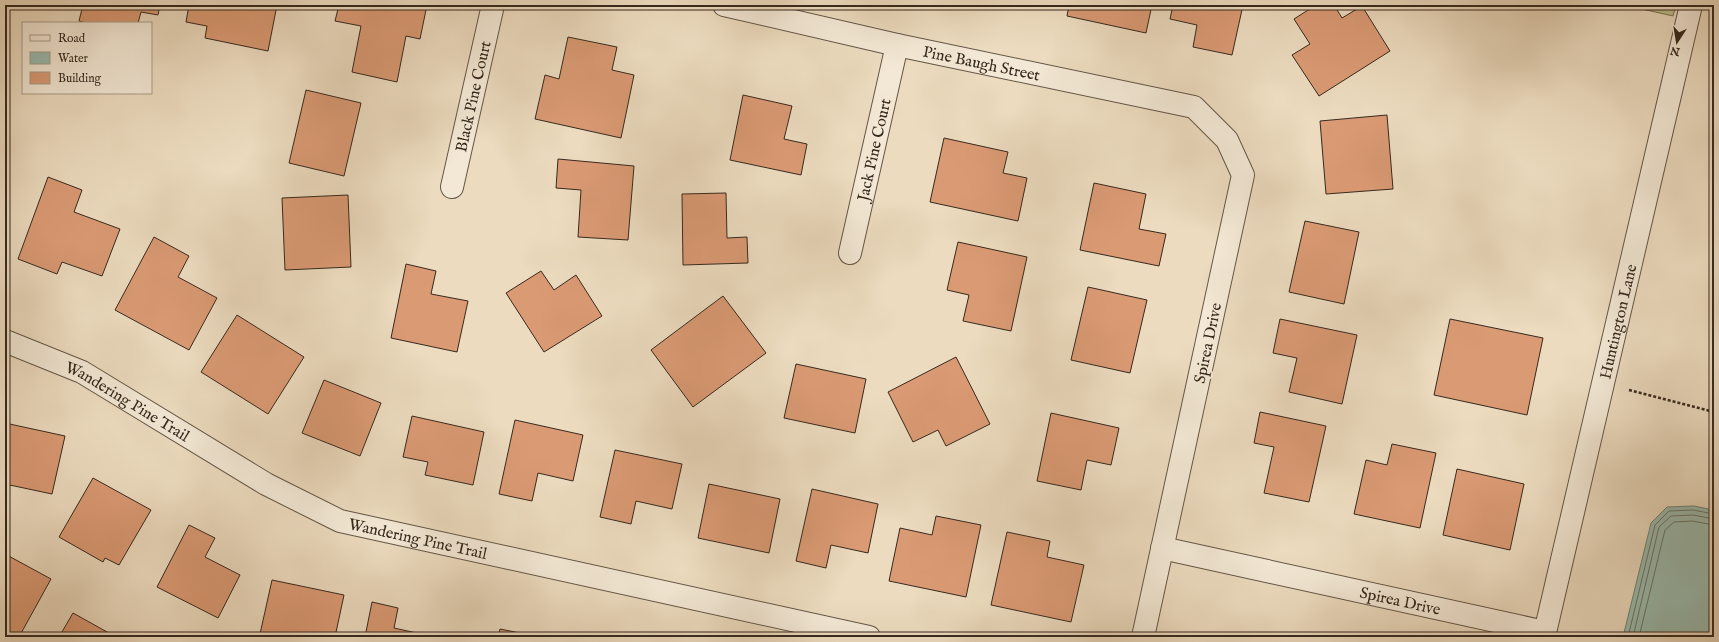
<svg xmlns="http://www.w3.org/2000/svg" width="1719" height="642" viewBox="0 0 1719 642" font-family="'IM FELL English',serif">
<rect width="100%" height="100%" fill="#ecdbbf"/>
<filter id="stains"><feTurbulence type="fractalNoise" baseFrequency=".005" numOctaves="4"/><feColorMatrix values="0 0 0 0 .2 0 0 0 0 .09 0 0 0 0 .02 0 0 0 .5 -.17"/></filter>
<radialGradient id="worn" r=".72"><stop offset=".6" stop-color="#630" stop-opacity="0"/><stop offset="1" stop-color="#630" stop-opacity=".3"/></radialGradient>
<!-- green -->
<polygon fill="#bdbe8e" stroke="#7a7456" points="1624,5 1676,5 1673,16"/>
<!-- water -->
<polygon fill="#99bbaf" stroke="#718175" points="1694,506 1714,510 1714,637 1623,637 1651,523 1667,507"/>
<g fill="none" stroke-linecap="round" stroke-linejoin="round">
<!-- shore -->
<g stroke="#687266" stroke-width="1">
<polyline points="1628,637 1655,525 1669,511 1693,510 1714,514"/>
<polyline points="1633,637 1659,527 1671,516 1693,515 1714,519"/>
<polyline points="1639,637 1665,530 1674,522 1692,521 1714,525"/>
</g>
</g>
<!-- building -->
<g fill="#da9a74" stroke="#36291e">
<polygon points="83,5 160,5 158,15 141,12 138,23 87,23 79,21"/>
<polygon points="189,5 277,5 268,51 205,38 207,26 186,22"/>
<polygon points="339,5 427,5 420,39 406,36 397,82 352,72 361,26 335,21"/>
<polygon points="1027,5 1047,5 1046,9"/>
<polygon points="1069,5 1152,5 1146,33 1067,16"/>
<polygon points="1173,5 1243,5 1232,55 1193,47 1197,25 1170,19"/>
<polygon points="1316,5 1334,5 1342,18 1362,6 1390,51 1319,96 1292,55 1310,44 1294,19"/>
<polygon points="568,37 617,47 612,70 634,75 621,138 535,119 545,75 559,79"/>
<polygon points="306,90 361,103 344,176 289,163"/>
<polygon points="743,95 792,106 784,139 807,144 801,175 730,160"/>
<polygon points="1387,115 1393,189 1326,194 1320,121"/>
<polygon points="944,138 1008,152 1003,173 1027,178 1018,221 930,202"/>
<polygon points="558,159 634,166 628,240 578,237 581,190 556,188"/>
<polygon points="48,177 82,190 74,212 120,229 102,276 62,262 57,274 18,259"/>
<polygon points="1094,183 1146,194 1139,229 1166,234 1159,266 1080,250"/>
<polygon points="726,193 727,238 747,237 748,263 683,265 682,194"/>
<polygon points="348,195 351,267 285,270 282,198"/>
<polygon points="1305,221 1359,232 1344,304 1289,292"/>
<polygon points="154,237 189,256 178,277 217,298 189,350 115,310"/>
<polygon points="958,242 1027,257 1011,331 963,321 969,295 947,290"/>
<polygon points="406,264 436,271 431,294 468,301 457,352 391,338"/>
<polygon points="541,271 554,290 576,275 602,316 544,352 506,293"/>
<polygon points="1088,287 1147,300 1130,373 1071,360"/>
<polygon points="723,296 766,353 693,407 651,350"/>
<polygon points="237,315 304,357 268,414 201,372"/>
<polygon points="1280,319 1357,335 1342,404 1289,392 1297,358 1273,353"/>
<polygon points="1450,319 1543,338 1527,415 1434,395"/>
<polygon points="956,357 990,424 946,446 938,430 913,442 888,392"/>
<polygon points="796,364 866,379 855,433 784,418"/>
<polygon points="324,380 381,403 360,456 302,433"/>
<polygon points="1260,412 1326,426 1309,502 1264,493 1274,447 1254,443"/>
<polygon points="1051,413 1119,428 1111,465 1087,460 1081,490 1037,481"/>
<polygon points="412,416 484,432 473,485 425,475 428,462 403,457"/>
<polygon points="515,420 583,435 573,481 538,473 532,501 499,494"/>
<polygon points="5,423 65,436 52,494 5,484"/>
<polygon points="1392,444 1436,453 1420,528 1354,514 1366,460 1387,465"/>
<polygon points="615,450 682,464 672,509 636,501 631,524 600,517"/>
<polygon points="1457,469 1524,484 1510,550 1443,535"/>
<polygon points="93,478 151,510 119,565 105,558 103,562 59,537"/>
<polygon points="709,484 780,499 769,553 698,538"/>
<polygon points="812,489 878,504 868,553 831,545 826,568 796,561"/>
<polygon points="936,516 981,525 966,597 889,581 900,528 932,535"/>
<polygon points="189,525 215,538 205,557 240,575 218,618 157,587"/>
<polygon points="1007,532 1050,541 1047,557 1084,565 1071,622 991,605"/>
<polygon points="5,554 51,579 19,637 5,637"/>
<polygon points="272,580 344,595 335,637 275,637 260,634"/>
<polygon points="372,602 398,608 394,628 435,637 365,637"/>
<polygon points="73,613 116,637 59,637"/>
<polygon points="500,629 540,637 498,637"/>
</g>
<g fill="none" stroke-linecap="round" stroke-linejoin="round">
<!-- street casing -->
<g stroke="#645646" stroke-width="24">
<g id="street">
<path id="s1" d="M724,5L897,45L1194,107L1227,140L1243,175L1143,637"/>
<path id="s2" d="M452,187L493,5"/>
<path id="s3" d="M850,253L897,45"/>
<path id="s4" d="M5,341L82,372L266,484L340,521L869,637"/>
<path id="s5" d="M1162,548L1545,632"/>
<path id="s6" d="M1544,637L1691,5"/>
</g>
</g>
<!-- path -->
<polyline stroke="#36291e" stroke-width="2.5" stroke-dasharray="3 2" stroke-linecap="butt" points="1629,390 1714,412"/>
<!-- street -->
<use href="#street" stroke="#f3e8d5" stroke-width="22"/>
</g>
<g text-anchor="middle" stroke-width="4" stroke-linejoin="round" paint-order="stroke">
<!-- street labels -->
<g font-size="16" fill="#36291e" stroke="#f3e8d5">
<text dy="6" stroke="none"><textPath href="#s1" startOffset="264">Pine Baugh Street</textPath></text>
<text dy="6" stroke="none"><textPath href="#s2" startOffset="93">Black Pine Court</textPath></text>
<text dy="6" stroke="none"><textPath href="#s3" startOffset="106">Jack Pine Court</textPath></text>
<text dy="6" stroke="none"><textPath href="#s6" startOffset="324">Huntington Lane</textPath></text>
<text transform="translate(1207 343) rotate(-78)" y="6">Spirea Drive</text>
<text dy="6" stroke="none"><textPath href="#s4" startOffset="137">Wandering Pine Trail</textPath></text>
<text dy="6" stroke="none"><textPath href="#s4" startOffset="461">Wandering Pine Trail</textPath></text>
<text dy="6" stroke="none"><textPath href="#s5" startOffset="244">Spirea Drive</textPath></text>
</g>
</g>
<!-- margin -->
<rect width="1719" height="642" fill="none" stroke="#ecdbbf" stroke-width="20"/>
<rect x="6" y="6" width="1707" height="630" fill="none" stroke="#36291e" stroke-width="2"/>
<rect x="10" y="10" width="1699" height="622" fill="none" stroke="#36291e"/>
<!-- legend -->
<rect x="22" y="22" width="130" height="72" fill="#f3e8d5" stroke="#a79c8c"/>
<rect x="30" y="35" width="20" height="6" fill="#f3e8d5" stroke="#a79c8c"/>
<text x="58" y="42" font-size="12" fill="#36291e">Road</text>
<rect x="30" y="52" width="20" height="12" fill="#99bbaf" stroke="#a79c8c"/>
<text x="58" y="62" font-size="12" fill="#36291e">Water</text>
<rect x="30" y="72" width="20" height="12" fill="#da9a74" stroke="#a79c8c"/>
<text x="58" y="82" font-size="12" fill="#36291e">Building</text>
<!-- north arrow -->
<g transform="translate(1677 42) rotate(192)" stroke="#f3e8d5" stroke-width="3" paint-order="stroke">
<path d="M0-3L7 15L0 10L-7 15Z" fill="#36291e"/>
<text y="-6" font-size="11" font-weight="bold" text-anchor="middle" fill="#36291e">N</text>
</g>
<rect width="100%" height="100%" filter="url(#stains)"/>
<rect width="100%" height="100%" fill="url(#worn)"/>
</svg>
